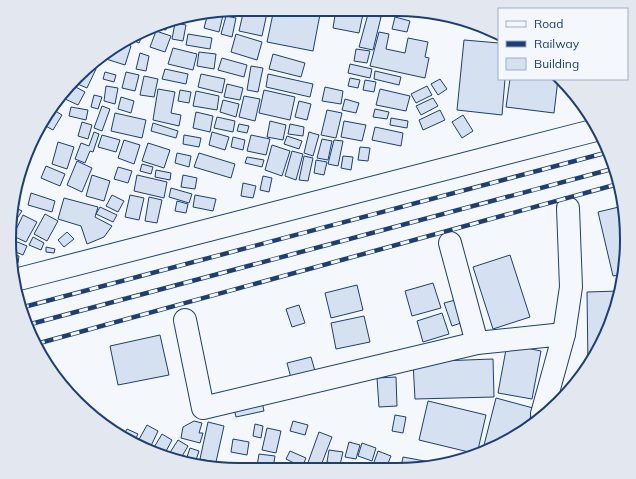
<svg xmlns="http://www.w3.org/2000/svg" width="636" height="479" viewBox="0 0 636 479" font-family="Mulish,sans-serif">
<rect width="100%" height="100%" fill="#f4f7fb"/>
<!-- building -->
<g fill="#d5e0f0" stroke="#1d3f73">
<polygon points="244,9 267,13 262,36 239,31"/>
<polygon points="274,9 321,9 313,51 267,42"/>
<polygon points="336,9 363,14 359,33 333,28"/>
<polygon points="224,11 219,32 204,28 208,13"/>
<polygon points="368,14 381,17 373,50 359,47"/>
<polygon points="226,16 236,18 232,37 221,34"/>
<polygon points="395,17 410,21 407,32 392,29"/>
<polygon points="168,22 166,30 155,28 155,27"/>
<polygon points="175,23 186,25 183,41 172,39"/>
<polygon points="156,31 171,36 165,52 150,47"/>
<polygon points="144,32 139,43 130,39 131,37"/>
<polygon points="379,32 389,34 386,49 405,53 408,38 428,42 425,57 429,58 425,78 370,66"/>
<polygon points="188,34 212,38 210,49 186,45"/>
<polygon points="236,34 262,42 257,60 231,52"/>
<polygon points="464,40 499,43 499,79 505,79 502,115 457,110"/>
<polygon points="121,42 131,46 125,65 103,58"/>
<polygon points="173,48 197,54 193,70 168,64"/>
<polygon points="356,49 370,51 367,63 354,61"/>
<polygon points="199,52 216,54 214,69 197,66"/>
<polygon points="140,53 149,56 146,71 136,69"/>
<polygon points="273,54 305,63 301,77 269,69"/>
<polygon points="222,58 247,65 244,77 218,70"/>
<polygon points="350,64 372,69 370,78 348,73"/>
<polygon points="251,66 263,68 258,92 247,90"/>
<polygon points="91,67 96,69 87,88 73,82"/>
<polygon points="165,69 188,74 186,84 162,79"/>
<polygon points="375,71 401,77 399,85 374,79"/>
<polygon points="105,72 116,75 114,82 103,79"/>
<polygon points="126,72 139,75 135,91 122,88"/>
<polygon points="201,74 225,79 222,93 198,87"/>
<polygon points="268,74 313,84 310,97 266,87"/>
<polygon points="144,76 158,79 154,97 140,95"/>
<polygon points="350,78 360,80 358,88 348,86"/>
<polygon points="440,79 447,89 438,95 431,84"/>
<polygon points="510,79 558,79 554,113 506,107"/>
<polygon points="365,80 376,82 374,92 363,90"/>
<polygon points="227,84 243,88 240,100 224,97"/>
<polygon points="72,85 85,92 78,105 65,99"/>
<polygon points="106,86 118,88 115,104 104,101"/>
<polygon points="427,86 432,95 416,103 411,94"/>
<polygon points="325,87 343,91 341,104 322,101"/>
<polygon points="158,89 175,92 171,113 181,115 179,126 153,120"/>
<polygon points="380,89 410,96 406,111 376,105"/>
<polygon points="180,90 191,92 189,103 178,101"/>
<polygon points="264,90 295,97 290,120 259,113"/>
<polygon points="196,91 219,96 217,110 193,106"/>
<polygon points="94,95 102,97 98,109 91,107"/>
<polygon points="244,96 260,99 255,121 239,117"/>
<polygon points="121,97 134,101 131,113 118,109"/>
<polygon points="433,98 438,106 421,115 416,106"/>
<polygon points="345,99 359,103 356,113 342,110"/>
<polygon points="223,100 239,104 236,117 220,112"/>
<polygon points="299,101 311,104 307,120 295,117"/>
<polygon points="102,106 110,109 102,131 94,128"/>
<polygon points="71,107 88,110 86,120 69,116"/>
<polygon points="52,109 62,115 53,130 42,124"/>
<polygon points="375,109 389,112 387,119 373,117"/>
<polygon points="327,110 342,113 336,138 321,135"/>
<polygon points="440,110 445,120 423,130 419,120"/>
<polygon points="196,112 213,116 210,132 193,128"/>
<polygon points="115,113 146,120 142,138 111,131"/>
<polygon points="463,115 473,131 462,138 452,122"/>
<polygon points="217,117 235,121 233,132 214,128"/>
<polygon points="391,118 408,121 407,128 390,125"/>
<polygon points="270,121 286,125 283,140 267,137"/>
<polygon points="344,121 366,125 362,141 341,137"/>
<polygon points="82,122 92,125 88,139 78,136"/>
<polygon points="153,123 178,131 176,138 151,131"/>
<polygon points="239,124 249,126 247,133 237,131"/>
<polygon points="290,124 304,127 303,136 288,134"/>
<polygon points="375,127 403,133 401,146 372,140"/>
<polygon points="94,132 99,134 93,152 90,151 85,163 75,159 81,143 89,146"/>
<polygon points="212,132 229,137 225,150 209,145"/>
<polygon points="309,132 319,135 313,156 304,153"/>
<polygon points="102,135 120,140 116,152 98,147"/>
<polygon points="184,135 201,138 199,147 183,144"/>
<polygon points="251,135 270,139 266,155 247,151"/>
<polygon points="287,136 302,141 299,149 284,144"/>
<polygon points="233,137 245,140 243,150 231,147"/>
<polygon points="322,139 332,141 328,160 317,158"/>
<polygon points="124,140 140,145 134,164 118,158"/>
<polygon points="334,140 343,141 338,166 328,164"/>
<polygon points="58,142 74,147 67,169 52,164"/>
<polygon points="148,143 170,150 164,168 142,161"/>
<polygon points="272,145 290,151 282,176 265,170"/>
<polygon points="360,147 370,148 368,161 358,160"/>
<polygon points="292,151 303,154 296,180 285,176"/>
<polygon points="177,153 191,156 189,167 175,163"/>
<polygon points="199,153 235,164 231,178 194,167"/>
<polygon points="304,156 313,158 308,181 299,180"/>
<polygon points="343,156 353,157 351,170 341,168"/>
<polygon points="247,157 264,160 262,167 245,163"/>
<polygon points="316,160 327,162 324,175 314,173"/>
<polygon points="77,161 92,168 82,192 67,185"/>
<polygon points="142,164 153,167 151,174 140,171"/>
<polygon points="46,166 65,174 60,186 41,178"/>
<polygon points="118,167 132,171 128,183 114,179"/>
<polygon points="156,170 171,173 170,180 155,177"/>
<polygon points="92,175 110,181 104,201 86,196"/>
<polygon points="137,175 167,182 164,198 134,191"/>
<polygon points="183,175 197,178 195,189 181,187"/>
<polygon points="263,176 272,178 269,192 260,190"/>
<polygon points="18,181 22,182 16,201 13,200 13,194"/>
<polygon points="243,183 256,186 253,198 241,196"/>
<polygon points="171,188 192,194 189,203 169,197"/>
<polygon points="31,193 55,201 52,212 28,205"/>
<polygon points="112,195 124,201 118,212 106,206"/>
<polygon points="130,195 144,198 139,220 125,217"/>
<polygon points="195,195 216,199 213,211 193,207"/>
<polygon points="149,197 162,200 157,223 145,221"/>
<polygon points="64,198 98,207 95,217 112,226 104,237 87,244 81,226 58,219"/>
<polygon points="177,201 188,204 186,213 175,211"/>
<polygon points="623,206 623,274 613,276 598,212"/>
<polygon points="14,207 22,211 12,226 13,209"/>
<polygon points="100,207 117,215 113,222 96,214"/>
<polygon points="45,214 58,221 47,241 34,234"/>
<polygon points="23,215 37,222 26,242 13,236"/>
<polygon points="67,232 74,239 64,247 58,240"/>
<polygon points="33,237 44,243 41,250 29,245"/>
<polygon points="15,241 27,246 23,255 11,250"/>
<polygon points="46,247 55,249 54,253 46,252"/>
<polygon points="10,254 19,256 18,263 11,262"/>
<polygon points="510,255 530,317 493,329 473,267"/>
<polygon points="433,283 441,308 412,316 405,291"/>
<polygon points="357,285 363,310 331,318 325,293"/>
<polygon points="620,291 589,365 588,365 587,292"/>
<polygon points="459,299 467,321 452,326 444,303"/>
<polygon points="299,305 305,323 292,327 286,309"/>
<polygon points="442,313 449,334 423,342 417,321"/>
<polygon points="364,316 370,342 336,349 331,323"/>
<polygon points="160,335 169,375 118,385 110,346"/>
<polygon points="507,344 541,351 532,399 498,393"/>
<polygon points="311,357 315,371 291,378 287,363"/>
<polygon points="493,359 494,397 415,399 413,362"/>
<polygon points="396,377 397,406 379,407 377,378"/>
<polygon points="496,398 533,408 527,429 482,453"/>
<polygon points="428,401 486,415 477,454 419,440"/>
<polygon points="262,402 264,411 236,417 234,408"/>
<polygon points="395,415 406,417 403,433 392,431"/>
<polygon points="194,421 202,423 199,433 203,433 200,443 181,438 183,427"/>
<polygon points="293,421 308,425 305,435 290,431"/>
<polygon points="208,422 224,426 216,462 200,459"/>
<polygon points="255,424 263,426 261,438 253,436"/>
<polygon points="147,425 158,431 150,448 137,443"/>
<polygon points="267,428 281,431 276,453 262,450"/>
<polygon points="127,429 138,434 134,442 122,438"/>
<polygon points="319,432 332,437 320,468 306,468"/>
<polygon points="162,434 172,440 165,453 153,449"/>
<polygon points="233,439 249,442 247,455 231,452"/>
<polygon points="178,440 188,446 181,458 169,454"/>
<polygon points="349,442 360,445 356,459 345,457"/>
<polygon points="362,443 376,448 372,461 358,456"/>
<polygon points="190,448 199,451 195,463 186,460"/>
<polygon points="329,450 343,452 340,465 327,462"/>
<polygon points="290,451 306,458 302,467 286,459"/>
<polygon points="378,451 391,456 386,468 372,468"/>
<polygon points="259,454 275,456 273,468 257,466"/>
<polygon points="403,457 441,464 426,468 401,468"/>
<polygon points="322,464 335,467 334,468 321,468"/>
</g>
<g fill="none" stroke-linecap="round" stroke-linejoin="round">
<!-- minor casing -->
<g stroke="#1d3f73" stroke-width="24">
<g id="minor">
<polyline points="450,243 477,343"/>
<polyline points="15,280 596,130"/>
<polyline points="185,320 203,408 477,343 564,334 542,414"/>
<polyline points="564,334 571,287 568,208"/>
</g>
</g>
<!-- minor -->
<use href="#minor" stroke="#f4f7fb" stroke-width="22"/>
<!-- rail casing -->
<g stroke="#1d3f73" stroke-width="4.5">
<g id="rail">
<polyline points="20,308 605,153"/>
<polyline points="27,325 612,169"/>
<polyline points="36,344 618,184"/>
</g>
</g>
<!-- rail -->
<use href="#rail" stroke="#f4f7fb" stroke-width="3" stroke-dasharray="9" stroke-linecap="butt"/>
</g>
<!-- crop -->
<path d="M0 0H636V479H0ZM239 16H397A223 223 0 0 1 620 239V240A223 223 0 0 1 397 463H239A223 223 0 0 1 16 240V239A223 223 0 0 1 239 16Z" fill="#e3e8f0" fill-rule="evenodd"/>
<path fill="none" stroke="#1d3f73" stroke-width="2" d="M239 16H397A223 223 0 0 1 620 239V240A223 223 0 0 1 397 463H239A223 223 0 0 1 16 240V239A223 223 0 0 1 239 16Z"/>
<!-- legend -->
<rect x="498" y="8" width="130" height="72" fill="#f4f7fb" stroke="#9eadc5"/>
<rect x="506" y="21" width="20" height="6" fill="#f4f7fb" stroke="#9eadc5"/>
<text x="534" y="28" font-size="12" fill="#1d3f73">Road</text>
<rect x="506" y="41" width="20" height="6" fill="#1d3f73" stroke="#9eadc5"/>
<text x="534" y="48" font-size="12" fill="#1d3f73">Railway</text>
<rect x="506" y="58" width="20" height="12" fill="#d5e0f0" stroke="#9eadc5"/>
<text x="534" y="68" font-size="12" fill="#1d3f73">Building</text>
</svg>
